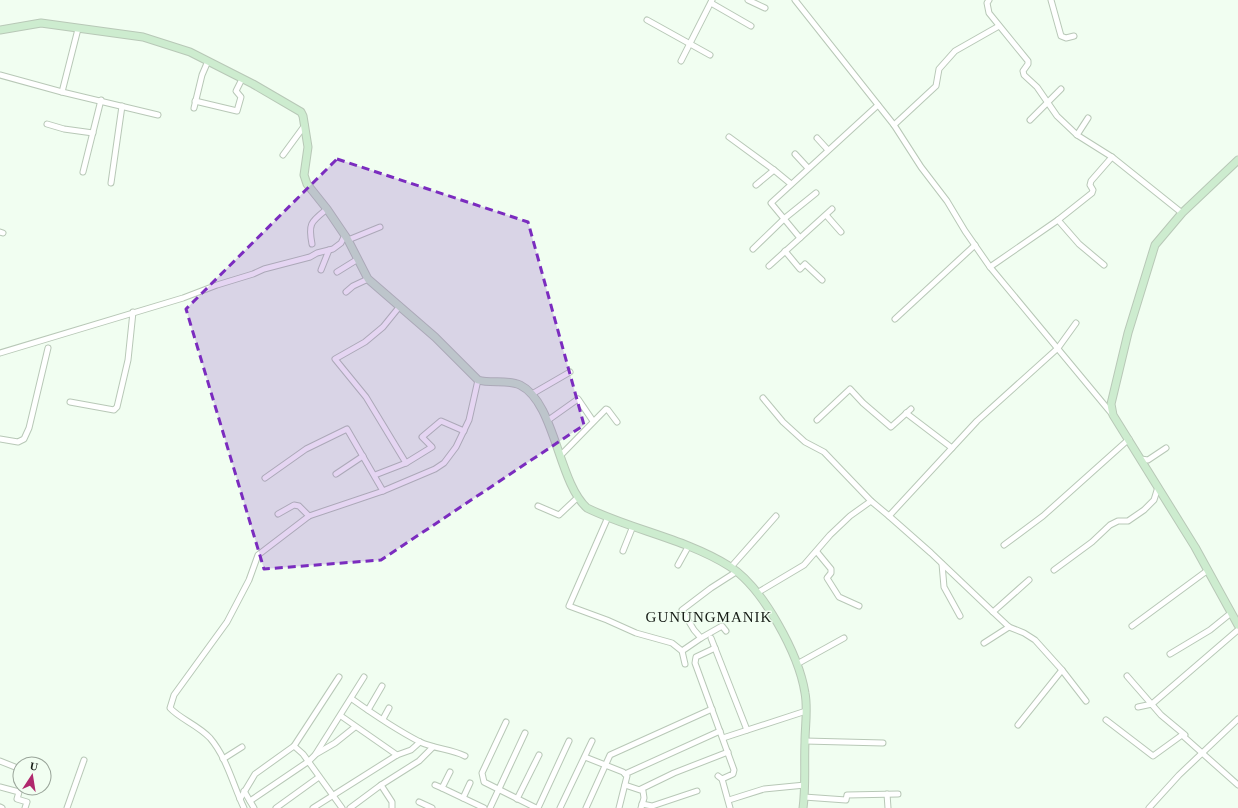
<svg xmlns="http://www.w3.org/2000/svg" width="1238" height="808" viewBox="0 0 1238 808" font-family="Georgia,serif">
<rect width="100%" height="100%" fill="#f1fef1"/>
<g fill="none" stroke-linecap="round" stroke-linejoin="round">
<!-- street casing -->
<g stroke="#b8c8b7" stroke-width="7">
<g id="street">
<polyline points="748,0 765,8"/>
<polyline points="795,0 894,125 921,167 947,201 965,231 990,267 1112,414"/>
<polyline points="989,0 987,3 989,13 1028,61 1028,64 1023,71 1024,75 1037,87 1057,116 1077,135 1112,157 1182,213"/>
<polyline points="1051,0 1061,36 1066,38 1074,36"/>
<polyline points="711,3 751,26"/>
<polyline points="647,20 710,55"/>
<polyline points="681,61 712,0"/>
<polyline points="0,75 62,92 158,115"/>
<polyline points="62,92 78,29"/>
<polyline points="195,101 237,111 241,97 236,91 242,79"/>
<polyline points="194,108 202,75 208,61"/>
<polyline points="1030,120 1061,89"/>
<polyline points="47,124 64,129 93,133"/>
<polyline points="894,125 936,86 939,69 955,51 999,26"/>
<polyline points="1077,135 1088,118"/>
<polyline points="729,137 774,170 791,184"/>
<polyline points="817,138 828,150"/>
<polyline points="795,154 808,168"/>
<polyline points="283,155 305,125"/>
<polyline points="83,172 101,100"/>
<polyline points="111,183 122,106"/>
<polyline points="756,185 774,170"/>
<polyline points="832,209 800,238 771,203 878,105"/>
<polyline points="826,215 841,232"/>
<polyline points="1058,220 1079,244 1104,265"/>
<polyline points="0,232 3,233"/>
<polyline points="348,240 380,227"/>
<path d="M312,244C308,223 311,222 327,209"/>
<polyline points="753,249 785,218 816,193"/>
<polyline points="785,251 800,269 805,264 822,280"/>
<polyline points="769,266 800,238"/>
<polyline points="990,267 1058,220 1092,193 1093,190 1090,185 1091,181 1112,157"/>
<polyline points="321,270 329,250"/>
<polyline points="337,272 358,259"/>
<polyline points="346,292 353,286 368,279"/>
<polyline points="400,306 383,327 365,342 335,359 366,397 406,463"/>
<polyline points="895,319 975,245"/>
<polyline points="0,353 183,298 217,285 253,274 264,269 310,257 317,253 333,249 341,243 345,235"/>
<polyline points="532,394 570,372"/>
<polyline points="763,398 783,422 805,442 824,452 871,501"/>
<polyline points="70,402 114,410 117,407 128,360 133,312"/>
<polyline points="906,413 952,448"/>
<polyline points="817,420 850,389 863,403 891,427 911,409"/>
<polyline points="547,421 578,399 593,421"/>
<polyline points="0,439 18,442 24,439 29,428 48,348"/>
<polyline points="561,455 606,409 608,410 617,422"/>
<polyline points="1141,459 1148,460 1166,448"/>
<polyline points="336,474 363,456"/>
<polyline points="375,475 406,463 432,447 422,437 441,421 464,431"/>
<polyline points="265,478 306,449 347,429 383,491"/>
<polyline points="538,506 559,515 577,498"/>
<polyline points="278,514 294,505 299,506 309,516"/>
<polyline points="889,516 931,553 993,612 1029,580"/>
<polyline points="608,517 569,606 607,620 636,633 672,643 682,651 685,664"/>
<polyline points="1004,545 1043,516 1129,439"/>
<polyline points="623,551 633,526"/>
<polyline points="817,552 831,569 831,573 827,578 839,597 859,606"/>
<polyline points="942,564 944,587 960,616"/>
<polyline points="678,565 688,547"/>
<polyline points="731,567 776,516"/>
<polyline points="1054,570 1092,542 1110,525 1118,521 1128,521 1144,510 1154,500 1158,487"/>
<polyline points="757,593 804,565 830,535 850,516 871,501 889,516 977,421 1058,348 1076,323"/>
<polyline points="993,612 1009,627 1024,633 1035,640 1062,670 1086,701"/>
<polyline points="1132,626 1208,570"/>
<polyline points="726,631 722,626 701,638 694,630 682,610 711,588 736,572"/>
<polyline points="711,638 747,730"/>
<polyline points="984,643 1009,627"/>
<polyline points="715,648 696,657 695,663 734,770 733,774 722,779 718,776"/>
<polyline points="682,651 701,638"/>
<polyline points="1170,654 1210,630 1231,613"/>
<polyline points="797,664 844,638"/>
<polyline points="1127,676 1161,715 1185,735"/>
<path d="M352,699C373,714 397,730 420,742C435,749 451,749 465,756"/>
<polyline points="1138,707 1152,704 1238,630"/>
<polyline points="368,710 382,686"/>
<polyline points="341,716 397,755"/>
<polyline points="383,719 389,708"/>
<polyline points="1106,720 1153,756 1182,735 1238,785"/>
<polyline points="506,722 482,773 484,782 536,808"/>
<polyline points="1018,725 1062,670"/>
<polyline points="723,738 806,711"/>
<polyline points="805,741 883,743"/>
<polyline points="294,746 339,677"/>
<polyline points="316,754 335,743 355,727"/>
<polyline points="585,757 623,772 627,776 619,808"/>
<polyline points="223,759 242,747"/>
<polyline points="0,761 15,767"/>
<polyline points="450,772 442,788 484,808"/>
<polyline points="625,774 720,731"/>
<polyline points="722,779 730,808"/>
<polyline points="381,785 392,802 392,808"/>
<polyline points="435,785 442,788"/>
<polyline points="625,785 643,791 644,798 641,808"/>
<polyline points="0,787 19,792 17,799 27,802 25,808"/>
<polyline points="641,789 674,773 728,752"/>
<polyline points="244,791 254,808"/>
<polyline points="887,794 888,808"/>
<polyline points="804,797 846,800 847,795 898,794"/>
<polyline points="463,798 470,783"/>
<polyline points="240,799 255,774 294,746 303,754 342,808"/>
<polyline points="517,799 539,755"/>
<polyline points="729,800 764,789 805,785"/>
<polyline points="250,801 309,761 315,755 364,677"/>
<polyline points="419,802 432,808"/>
<polyline points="642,804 652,806 697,791"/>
<polyline points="0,807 2,808"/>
<polyline points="67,808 84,760"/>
<path d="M244,808C233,785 227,758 210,738C198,725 180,719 170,708L174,695L227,622L249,580L258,555L309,516L383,491L435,469L444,463L456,447L469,420L478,380"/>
<polyline points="276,808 319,777"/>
<polyline points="313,808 397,755 411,750 420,742"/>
<polyline points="350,808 381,785 419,761 433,747"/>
<polyline points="490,808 525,733"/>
<polyline points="538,808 569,741"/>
<polyline points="560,808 592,741"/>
<polyline points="586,808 610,755 712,709"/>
<polyline points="1149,808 1179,775 1238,719"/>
</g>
</g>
<!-- secondary casing -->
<g stroke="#b8c8b7" stroke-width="9">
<g id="secondary">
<path d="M0,30L41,23L143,37L190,52L253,84L301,112L303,116L308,147L304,175L307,184L327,209L348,240L368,279L435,337L478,380C491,384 508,379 520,385C555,402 558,482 587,508C632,530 686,539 729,566C763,587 799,655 805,693C808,709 805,726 805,742C804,764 806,786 803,808"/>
<polyline points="1238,160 1182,213 1155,245 1128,333 1111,404 1113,415 1195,547 1238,625"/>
</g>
</g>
<!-- street -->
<use href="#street" stroke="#fff" stroke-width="5"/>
<!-- secondary -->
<use href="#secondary" stroke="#cdeccf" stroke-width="7"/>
</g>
<!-- marked area -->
<path fill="#7b2cbf" fill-opacity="0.2" stroke="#7b2cbf" stroke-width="3" stroke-dasharray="8 5" stroke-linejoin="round" d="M337,159L528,222L584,425L381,560L264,569L186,309Z"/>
<g text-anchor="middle" stroke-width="3" stroke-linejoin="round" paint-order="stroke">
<!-- quarter labels -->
<g font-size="15" letter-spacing="1" fill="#161c16" stroke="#f1fef1">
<text x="709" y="622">GUNUNGMANIK</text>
</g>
</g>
<!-- north arrow -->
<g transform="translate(32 776) rotate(12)"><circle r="19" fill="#f1fef1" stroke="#99a499"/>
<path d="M0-3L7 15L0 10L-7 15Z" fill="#b0296d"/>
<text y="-6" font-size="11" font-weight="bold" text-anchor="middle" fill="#161c16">U</text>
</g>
</svg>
